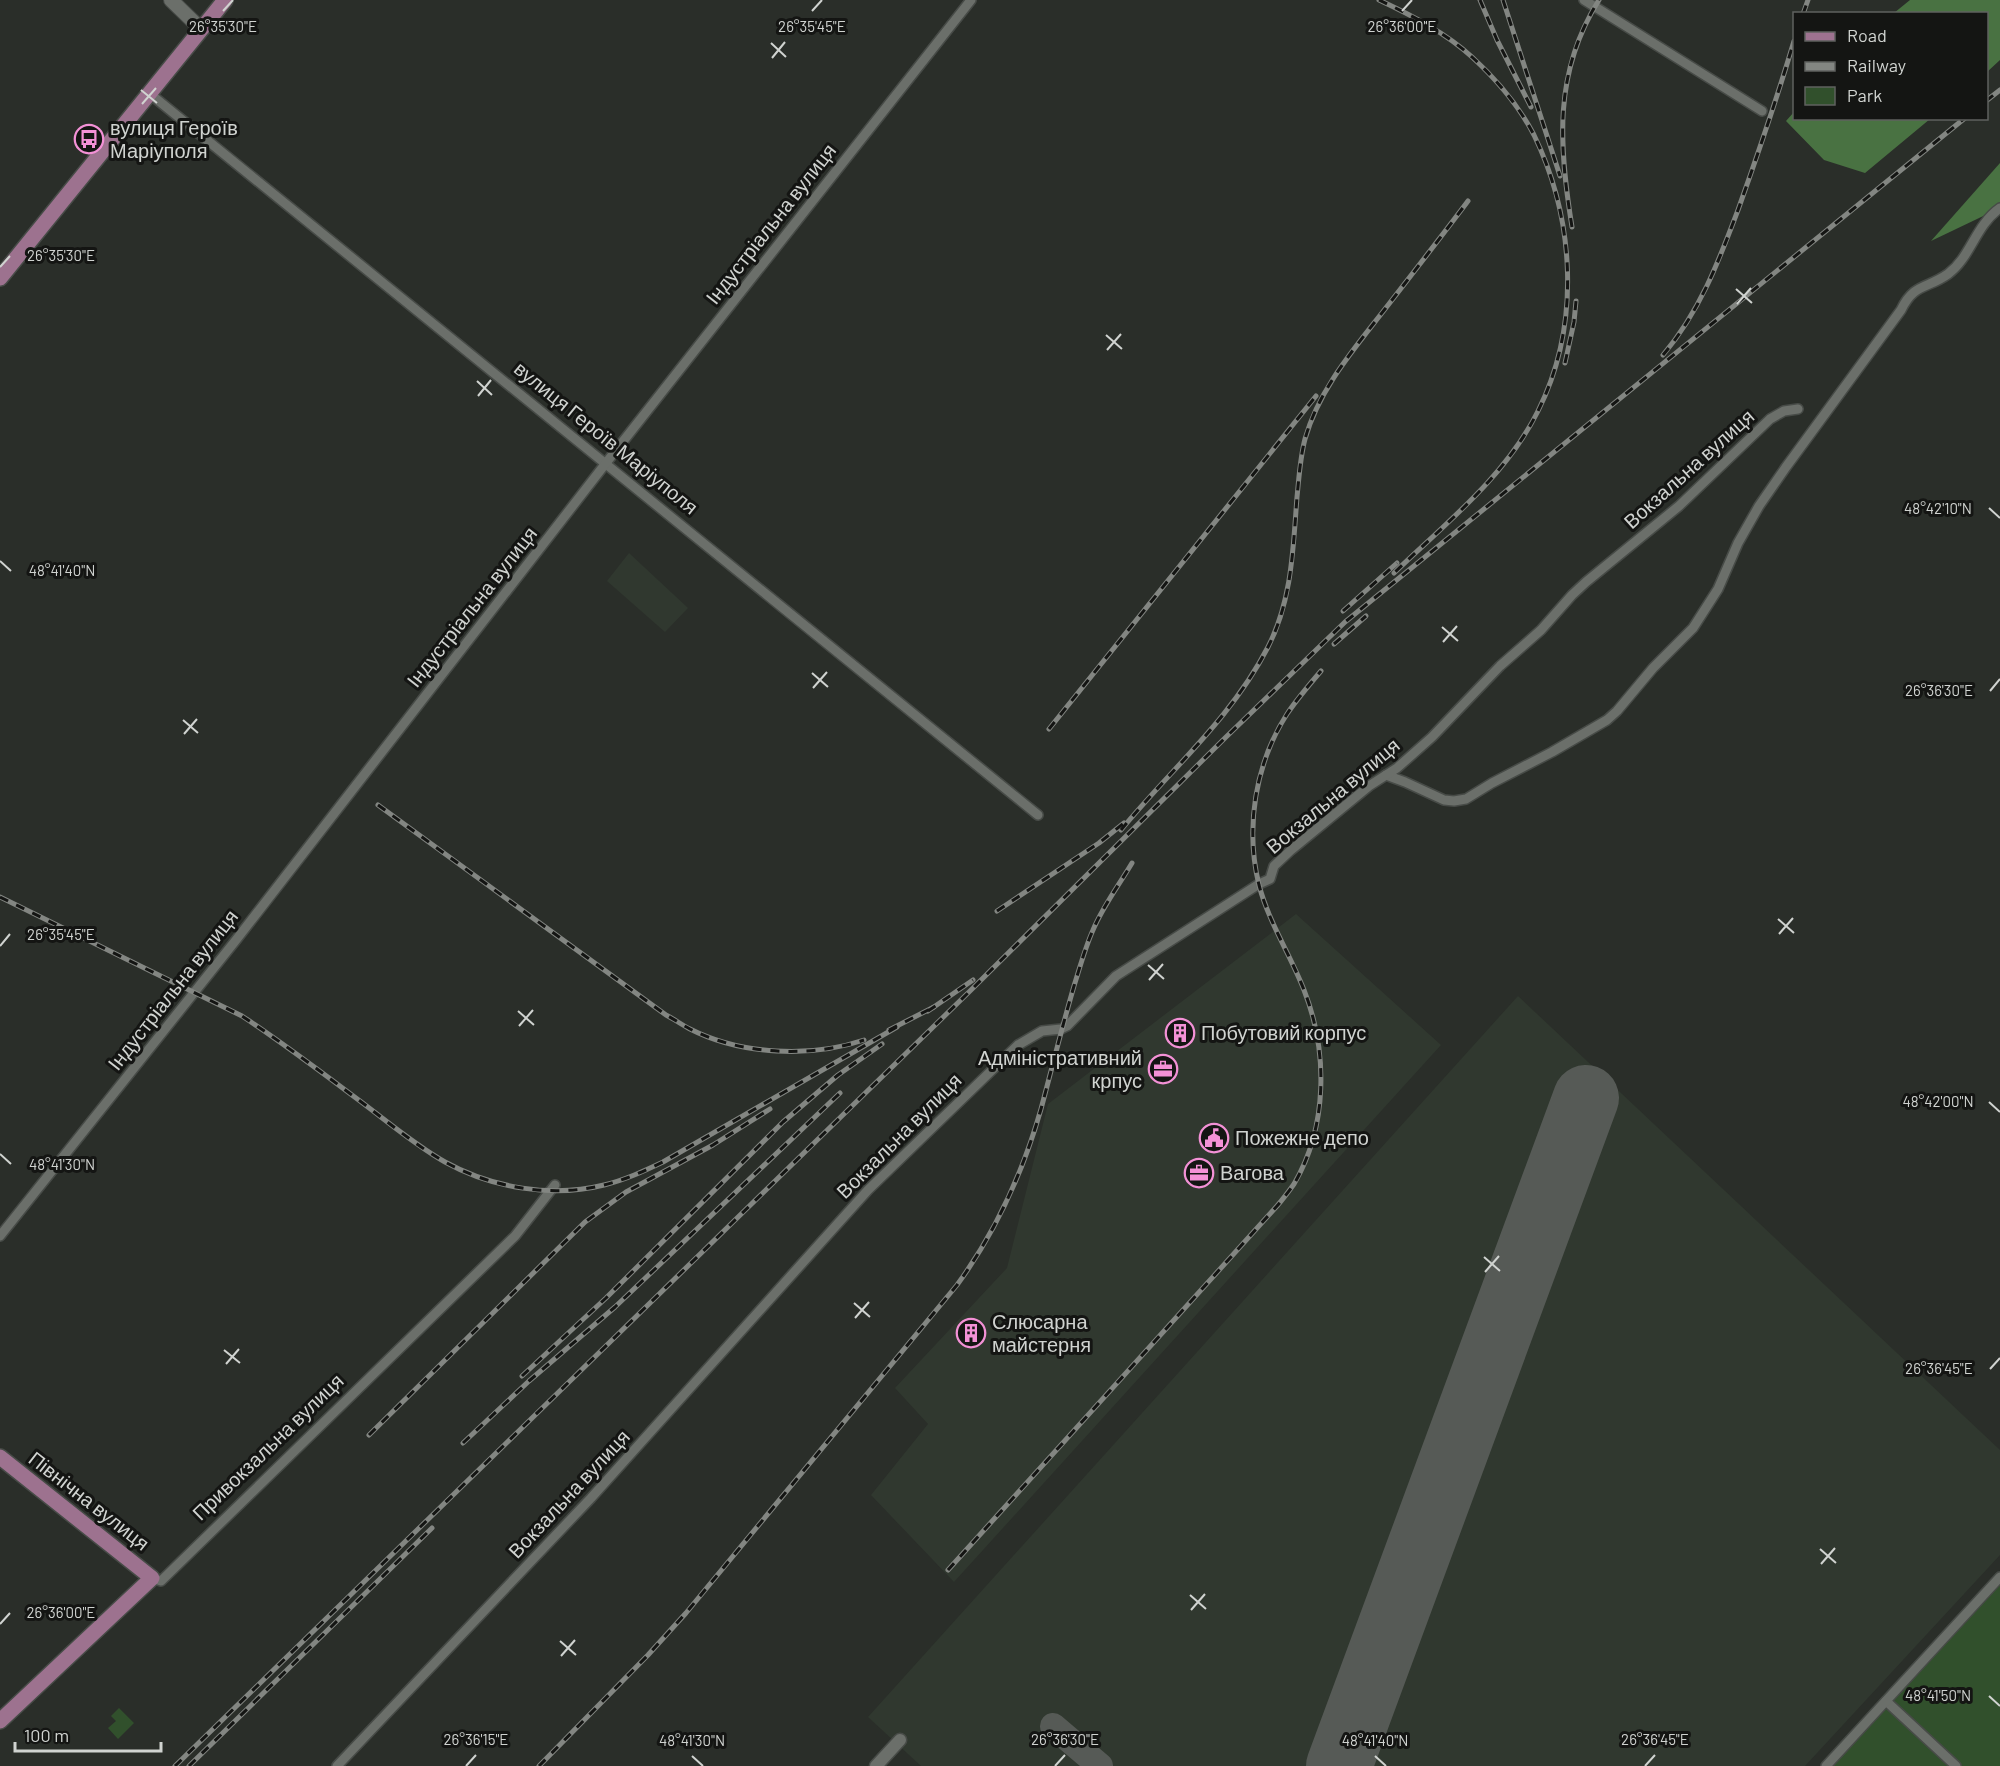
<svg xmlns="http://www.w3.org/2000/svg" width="2000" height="1766" viewBox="0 0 2000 1766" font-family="Barlow,sans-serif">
<rect width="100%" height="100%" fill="#2a2e29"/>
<!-- built -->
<g fill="#30382f">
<polygon points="629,553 688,608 665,632 607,581"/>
<polygon points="1296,914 1441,1045 954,1582 871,1495 928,1424 895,1388 1007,1268 1048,1104"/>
<polygon points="1518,996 2000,1450 2000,1555 1805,1766 921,1766 868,1717"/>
</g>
<!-- green -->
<g fill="#31502c">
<polygon points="2000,1585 2000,1766 1832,1766"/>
<polygon points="119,1708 134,1723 118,1739 108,1728 116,1721 111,1716"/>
</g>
<!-- forest -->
<g fill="#497242">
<polygon points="1910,0 2000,0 2000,60 1987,72 1986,14 1894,13"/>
<polygon points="1794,112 1794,118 1930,119 1865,173 1824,160 1786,121"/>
<polygon points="2000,163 2000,208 1931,241"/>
</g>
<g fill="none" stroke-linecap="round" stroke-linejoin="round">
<!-- taxiway -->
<polyline stroke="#565a56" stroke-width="26" points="1053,1726 1100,1766"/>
<!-- runway -->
<polyline stroke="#565a56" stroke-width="66" points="1339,1766 1586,1098"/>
<!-- minor casing -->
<g stroke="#474b47" stroke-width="12">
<g id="minor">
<polyline points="1584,0 1762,111"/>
<polyline points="149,93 1038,815"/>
<path d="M1386,775L1405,782L1444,800L1454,801L1466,799L1492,783L1552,752L1607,720L1617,711L1653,668L1693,628L1718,589L1738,543L1759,506L1786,467L1901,310C1914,283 1927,289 1948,274C1971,257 1975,226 2000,208"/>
<polyline points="0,1236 236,940 606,463 971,0"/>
<polyline points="152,1578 161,1581 515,1236 555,1185"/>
<polyline points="1886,1701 1956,1766"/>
<polyline points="337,1766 591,1498 868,1190 1018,1045 1042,1031 1061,1029 1067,1026 1116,976 1259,884 1270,879 1274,866 1291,850 1369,786 1397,768 1432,737 1500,666 1541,630 1572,595 1586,582 1679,506 1770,419 1784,411 1798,409"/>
<polyline points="1826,1766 2000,1577"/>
</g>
</g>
<!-- tertiary casing -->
<g stroke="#474b47" stroke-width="15">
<polyline id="tertiary" points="876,1766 900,1740"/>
</g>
<!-- secondary casing -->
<g stroke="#474b47" stroke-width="16">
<polyline id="secondary" points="171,0 201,29"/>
</g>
<!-- primary casing -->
<g stroke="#474b47" stroke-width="18">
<g id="primary">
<polyline points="0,278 225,0"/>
<polyline points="0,1457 152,1578 0,1721"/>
</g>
</g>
<!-- minor -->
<use href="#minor" stroke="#6b6f6a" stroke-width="9"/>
<!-- tertiary -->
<use href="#tertiary" stroke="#6b6f6a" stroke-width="12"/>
<!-- secondary -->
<use href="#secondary" stroke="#6b6f6a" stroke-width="14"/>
<!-- primary -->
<use href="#primary" stroke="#9d728f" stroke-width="15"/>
<!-- rail casing -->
<g stroke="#838682" stroke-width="5">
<g id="rail">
<path d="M1379,0C1411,15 1446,33 1472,57C1496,79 1519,106 1534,135C1575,220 1581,325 1538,411C1506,476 1445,524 1394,573"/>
<polyline points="1480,0 1497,40 1531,107"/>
<polyline points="1503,0 1560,176"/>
<polyline points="1803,14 1808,0"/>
<polyline points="1986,101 2000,90"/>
<path d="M1572,227C1559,146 1553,73 1599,0"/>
<path d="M1663,355C1700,311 1718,263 1738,210C1758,154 1777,98 1794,41"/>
<polyline points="1565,363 1574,322 1576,301"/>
<polyline points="1343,611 1397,563"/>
<polyline points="1334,644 1366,616"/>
<polyline points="1049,729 1316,396"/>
<path d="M378,805L666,1015C674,1019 682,1025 690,1029C741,1055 811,1058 864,1040"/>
<path d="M1121,830C1171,769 1231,719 1268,647C1292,600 1293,549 1297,497C1299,478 1300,458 1305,439C1319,389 1354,349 1385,309C1413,273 1441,237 1468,201"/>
<path d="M0,897L242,1016C283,1043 321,1072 360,1101C388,1122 415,1145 445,1162C492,1188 552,1198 604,1185C625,1180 644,1171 663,1162L897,1027"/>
<polyline points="997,911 1099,843 1124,823"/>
<polyline points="928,1011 973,980"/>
<polyline points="889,1030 934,1007"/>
<polyline points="522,1376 606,1298 783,1122 838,1075 882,1044"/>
<polyline points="369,1435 585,1222 626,1192 713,1145 770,1109"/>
<polyline points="463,1443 529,1381 615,1307 840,1093"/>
<path d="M948,1570L1277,1206C1283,1199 1289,1191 1294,1184C1328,1126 1328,1051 1304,990C1290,954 1269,923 1259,885C1245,828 1255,764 1287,714C1297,699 1309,685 1321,671"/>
<polyline points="175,1766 969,992 1225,738 1345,622 1965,118"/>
<polyline points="189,1766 432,1528"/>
<path d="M539,1766L648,1655L686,1613L957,1285C995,1233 1023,1172 1041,1109C1052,1068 1062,1027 1074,986C1080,967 1085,948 1093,930C1103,906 1119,885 1132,863"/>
</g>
</g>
<!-- rail -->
<use href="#rail" stroke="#141513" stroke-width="3" stroke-dasharray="9" stroke-linecap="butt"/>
</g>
<!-- ticks -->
<path fill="none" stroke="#d0d3d0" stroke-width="2" d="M223,11L233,0M812,11L822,0M1402,11L1412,0M771,43L786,57M772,58L785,42M141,90L157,103M142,104L156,88M0,267L10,256M1736,289L1752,303M1737,304L1751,288M1106,335L1122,349M1107,350L1121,334M477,381L492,395M478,396L491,380M1989,508L2000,518M0,561L11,571M1442,627L1458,641M1443,642L1457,626M812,673L828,687M813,688L827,672M1990,691L2000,679M183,720L198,733M184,734L197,719M1778,919L1794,933M1779,934L1793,918M0,946L10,934M1148,965L1164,979M1149,980L1163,964M518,1011L534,1025M519,1026L533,1010M1989,1102L2000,1112M0,1154L11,1164M1484,1257L1500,1271M1485,1272L1499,1256M854,1303L870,1317M855,1318L869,1302M224,1350L240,1363M226,1364L239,1349M1990,1369L2000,1358M1820,1549L1836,1563M1821,1564L1835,1548M1190,1595L1206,1609M1191,1610L1205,1594M0,1624L10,1613M560,1641L576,1655M561,1656L575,1640M1989,1696L2000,1706M692,1756L703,1766M1375,1756L1386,1766M466,1766L476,1755M1055,1766L1065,1755M1645,1766L1655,1755"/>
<!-- icons -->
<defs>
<g id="bus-ring" transform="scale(1.5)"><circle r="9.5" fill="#141513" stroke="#f391d6" stroke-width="1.5"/><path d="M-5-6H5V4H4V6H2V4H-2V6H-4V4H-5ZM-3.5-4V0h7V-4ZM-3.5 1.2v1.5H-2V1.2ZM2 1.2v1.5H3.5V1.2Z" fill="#f391d6"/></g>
<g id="building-ring" transform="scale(1.5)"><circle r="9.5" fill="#141513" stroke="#f391d6" stroke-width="1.5"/><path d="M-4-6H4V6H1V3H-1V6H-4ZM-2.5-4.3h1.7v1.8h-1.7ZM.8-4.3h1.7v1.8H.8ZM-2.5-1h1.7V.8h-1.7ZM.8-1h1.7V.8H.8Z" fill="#f391d6"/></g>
<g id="office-ring" transform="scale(1.5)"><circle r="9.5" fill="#141513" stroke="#f391d6" stroke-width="1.5"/><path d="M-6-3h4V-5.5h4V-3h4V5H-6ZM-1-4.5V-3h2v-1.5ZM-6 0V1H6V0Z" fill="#f391d6"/></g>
<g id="civic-ring" transform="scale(1.5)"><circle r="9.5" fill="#141513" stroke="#f391d6" stroke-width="1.5"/><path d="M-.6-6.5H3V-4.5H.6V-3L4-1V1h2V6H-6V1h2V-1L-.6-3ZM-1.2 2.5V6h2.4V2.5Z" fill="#f391d6"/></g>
</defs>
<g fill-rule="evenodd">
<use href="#bus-ring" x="89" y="139"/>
<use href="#building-ring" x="1180" y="1033"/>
<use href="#office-ring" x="1163" y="1069"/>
<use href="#civic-ring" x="1214" y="1138"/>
<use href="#office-ring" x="1199" y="1173"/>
<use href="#building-ring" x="971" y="1333"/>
</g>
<g text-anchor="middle" stroke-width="6" stroke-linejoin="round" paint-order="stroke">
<!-- poi labels -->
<g font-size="20" fill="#d0d3d0" stroke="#141513" text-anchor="start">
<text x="110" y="135">вулиця Героїв<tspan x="110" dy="23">Маріуполя</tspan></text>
<text x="1201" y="1040">Побутовий корпус</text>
<text x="1142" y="1065" text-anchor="end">Адміністративний<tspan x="1142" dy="23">крпус</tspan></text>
<text x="1235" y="1145">Пожежне депо</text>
<text x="1220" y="1180">Вагова</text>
<text x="992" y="1329">Слюсарна<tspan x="992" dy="23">майстерня</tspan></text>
</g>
<!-- street labels -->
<g font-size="20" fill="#d0d3d0" stroke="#141513">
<text transform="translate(771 224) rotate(-52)" y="7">Індустріальна вулиця</text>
<text transform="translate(606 438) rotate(39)" y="7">вулиця Героїв Маріуполя</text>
<text transform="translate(1689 469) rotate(-42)" y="7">Вокзальна вулиця</text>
<text transform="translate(472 607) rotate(-52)" y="7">Індустріальна вулиця</text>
<text transform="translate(1333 796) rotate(-40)" y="7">Вокзальна вулиця</text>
<text transform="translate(173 990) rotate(-52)" y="7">Індустріальна вулиця</text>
<text transform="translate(899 1136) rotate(-45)" y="7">Вокзальна вулиця</text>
<text transform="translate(268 1447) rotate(-44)" y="7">Привокзальна вулиця</text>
<text transform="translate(569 1494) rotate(-47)" y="7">Вокзальна вулиця</text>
<text transform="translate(89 1501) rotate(38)" y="7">Північна вулиця</text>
</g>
</g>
<g font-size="15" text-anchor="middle" fill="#d0d3d0" stroke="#141513" stroke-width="6" stroke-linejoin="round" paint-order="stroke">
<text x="223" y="32">26°35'30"E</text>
<text x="812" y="32">26°35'45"E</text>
<text x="1402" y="32">26°36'00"E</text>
<text x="61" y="261">26°35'30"E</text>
<text x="1938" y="514">48°42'10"N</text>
<text x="62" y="576">48°41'40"N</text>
<text x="1939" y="696">26°36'30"E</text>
<text x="61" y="940">26°35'45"E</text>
<text x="1938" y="1107">48°42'00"N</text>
<text x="62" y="1170">48°41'30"N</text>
<text x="1939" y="1374">26°36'45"E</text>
<text x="61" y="1618">26°36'00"E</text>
<text x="1938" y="1701">48°41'50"N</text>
<text x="476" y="1745">26°36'15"E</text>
<text x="1065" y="1745">26°36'30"E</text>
<text x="1655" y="1745">26°36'45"E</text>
<text x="692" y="1746">48°41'30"N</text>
<text x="1375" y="1746">48°41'40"N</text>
</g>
<!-- legend -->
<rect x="1793" y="12" width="195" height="108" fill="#141513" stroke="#5f615f" stroke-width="1.5"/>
<rect x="1805" y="32" width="30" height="9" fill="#9d728f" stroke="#5f615f" stroke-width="1.5"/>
<text x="1847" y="42" font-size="18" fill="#d0d3d0">Road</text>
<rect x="1805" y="62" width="30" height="9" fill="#838682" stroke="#5f615f" stroke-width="1.5"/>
<text x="1847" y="72" font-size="18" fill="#d0d3d0">Railway</text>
<rect x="1805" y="87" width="30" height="18" fill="#31502c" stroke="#5f615f" stroke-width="1.5"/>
<text x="1847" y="102" font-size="18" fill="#d0d3d0">Park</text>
<!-- scale -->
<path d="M15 1742v9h146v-9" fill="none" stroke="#d0d3d0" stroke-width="3"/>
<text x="24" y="1742" font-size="18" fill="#d0d3d0" stroke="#141513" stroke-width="4.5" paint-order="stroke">100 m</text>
</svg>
